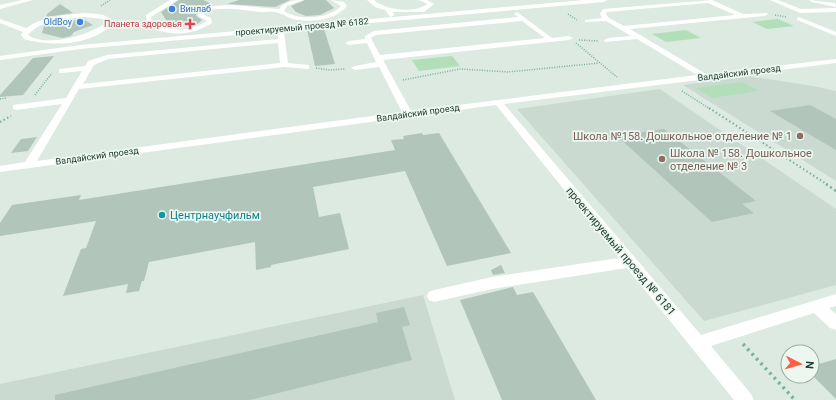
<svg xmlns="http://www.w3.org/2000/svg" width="836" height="400" viewBox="0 0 836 400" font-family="Roboto,sans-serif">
<rect width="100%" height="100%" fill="#dceae2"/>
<!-- built -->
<g fill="#cadad1">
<polygon points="749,76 813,86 836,91 836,181 683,85"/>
<polygon points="660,89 836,209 836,285 704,321 517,109"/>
<polygon points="423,295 455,400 0,400 0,384"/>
</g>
<!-- green -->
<g fill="#b2deb9">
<polygon points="778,19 794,26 767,29 752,22"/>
<polygon points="686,30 701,38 666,42 652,34"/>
<polygon points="452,56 460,66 419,71 412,60"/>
<polygon points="742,82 759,91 712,98 696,88"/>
</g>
<!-- building -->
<g fill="#b1c5bb">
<polygon points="179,0 203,0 212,4 197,9 196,16 202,20 196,25 181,27 168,23 161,12"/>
<polygon points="239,0 290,0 275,7 227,4"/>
<polygon points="305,0 326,0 334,8 320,15 306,16 296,12 291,6"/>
<polygon points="60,4 73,13 46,17 47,14"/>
<polygon points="83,19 93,25 74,32 71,36 62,38 42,33 44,26 47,24"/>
<polygon points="324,29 335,64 315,66 307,30"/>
<polygon points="54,56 23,95 0,97 0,95 33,58"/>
<polygon points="810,105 836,119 836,150 770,111"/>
<polygon points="664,129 756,201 742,204 754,213 712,222 617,136"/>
<polygon points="422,133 423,135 439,133 511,253 447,266 405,171 313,187 319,217 340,213 349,249 271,265 271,267 256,270 255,242 149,262 144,281 142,281 139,291 126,293 128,284 63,296 81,249 86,248 96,221 0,236 0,223 12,205 81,195 79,200 395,150 391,140 404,139 403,136"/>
<polygon points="37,137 28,151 11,153 21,139"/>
<polygon points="501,265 505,273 493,275 491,270"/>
<polygon points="513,287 517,295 533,292 596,400 502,400 460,300"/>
<polygon points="404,307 410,325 402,327 412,360 250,400 55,400 55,395 378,322 376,313"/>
<polygon points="836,359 836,399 812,375 812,366"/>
</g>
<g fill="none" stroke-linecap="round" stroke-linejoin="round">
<!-- path-far3 -->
<g stroke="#79b19a" stroke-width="1.5" stroke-dasharray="1 1.5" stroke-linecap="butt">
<polyline points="101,6 110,0"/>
<polyline points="568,14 577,20"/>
<polyline points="775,15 786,17"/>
<polyline points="579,40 598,41"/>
<polyline points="576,43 617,77"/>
<polyline points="316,68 329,70 345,69"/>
<polyline points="403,80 460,69 508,72 599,63"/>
<polyline points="682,91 710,109"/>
<polyline points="35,95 52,73"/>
<polyline points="0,99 7,98"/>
</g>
<!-- path-far2 -->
<g stroke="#79b19a" stroke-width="2" stroke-dasharray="1.5 2.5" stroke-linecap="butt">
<polyline points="709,108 828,185"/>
<polyline points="0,122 11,116"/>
</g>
<!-- path-far1 -->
<polyline stroke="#79b19a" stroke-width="2.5" stroke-dasharray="2 3" stroke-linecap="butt" points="826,184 836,191"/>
<!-- path -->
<polyline stroke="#79b19a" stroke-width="3.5" stroke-dasharray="2.5 4" stroke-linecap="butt" points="743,344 795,400"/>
<!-- minor -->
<g fill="#fff" fill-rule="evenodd">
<polygon points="22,0 33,0 0,9 0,5"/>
<path d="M170,0H178L151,17L152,23C169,32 190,32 207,21L198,16V10L211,6L231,5L279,9C285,1 294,0 304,0L287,6L284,11C299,21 329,19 341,6L331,0L344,2L347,6C335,21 310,23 293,19C288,18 284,14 279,13C274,11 266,12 261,12C241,10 223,6 203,12V14L211,18L212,23C192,36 167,37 147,25L146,15Z"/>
<path d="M367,0H374C385,10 414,14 427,4L419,0H427L434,4L424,12H393L394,15L391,17L386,12L387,11L375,7Z"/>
<path d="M584,0H607L604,2L281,31L284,33L288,63L309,65V69L284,67L79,89L37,161L402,112L379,67L355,70L351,68L355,66L376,62L367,43L349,45L345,43L349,41L365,39V36L374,31L518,17L514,14L517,12L552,38L569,36L573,38L569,40L383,60L411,111L697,75L637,39L605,42L604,40L608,38L631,36L606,21L585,22V20L602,18L600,14L603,9L712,0L743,14L767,13L768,14L765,16L630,29L706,74L836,59V63L504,104L701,335L836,294V306L829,308L836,314V330L830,328L814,313L711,346L751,394L754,400H734L627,268L492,289L434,302L429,300L427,296L429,292L434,290L492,277L619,258L496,105L0,172V166L25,162L62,104L16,110L13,109V105L66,98L82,71L62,73H59V69L85,66L88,61L107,55L278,39V33L281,31L80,49L0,60V56L80,45ZM708,3L735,15L624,26L609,18L606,14L607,12ZM522,21L545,38L380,55L371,38L376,35ZM278,43L280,63L83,84L94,65L108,59Z"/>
<polygon points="770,0 778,0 801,9 836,8 836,12 800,13"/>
<polygon points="809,0 835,3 836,7 812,2"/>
<path d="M85,13C95,14 109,13 113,23C93,46 51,47 24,39L21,35L23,32L0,23V19L26,28C43,16 65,15 85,13ZM85,17L102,19L107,22C91,35 46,48 28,35C42,19 65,19 85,17Z"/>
<polygon points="799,17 836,32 836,36 797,20 797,18"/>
</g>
</g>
<!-- markers -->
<g fill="#3f7fe0" stroke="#ecf7f0" stroke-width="1.5">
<circle cx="172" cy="9" r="4"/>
<circle cx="80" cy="22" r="4"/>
</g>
<path fill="#e0444e" stroke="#ecf7f0" stroke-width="1.5" d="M188 18h4v4h4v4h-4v4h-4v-4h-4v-4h4z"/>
<g fill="#8d6e63" stroke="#ecf7f0" stroke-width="1.5">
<circle cx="800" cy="136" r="4"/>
<circle cx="662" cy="159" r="4"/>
</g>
<circle fill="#0f9aa8" stroke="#ecf7f0" stroke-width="1.5" cx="162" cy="215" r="4"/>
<g text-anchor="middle" stroke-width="3.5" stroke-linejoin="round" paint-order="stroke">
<!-- far-shop labels -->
<g font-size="9" fill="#366cbe" stroke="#ecf7f0" text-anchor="start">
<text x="180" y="12">Винлаб</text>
<text x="72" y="25" text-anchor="end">OldBoy</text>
</g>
<!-- far-health labels -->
<g font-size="9" fill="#be3a42" stroke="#ecf7f0" text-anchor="end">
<text x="182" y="27">Планета здоровья</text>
</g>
<!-- far-street labels -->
<g font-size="9" fill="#1d3a2f" stroke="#ecf7f0">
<text transform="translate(302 27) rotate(-5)" y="3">проектируемый проезд № 6182</text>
<text transform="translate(739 73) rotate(-7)" y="3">Валдайский проезд</text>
<text transform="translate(418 113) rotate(-8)" y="3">Валдайский проезд</text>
<text transform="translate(97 156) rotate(-8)" y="3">Валдайский проезд</text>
</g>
<!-- education labels -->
<g font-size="11" fill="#785e54" stroke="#ecf7f0" text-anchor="end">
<text x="792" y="140">Школа №158. Дошкольное отделение № 1</text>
<text x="670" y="157" text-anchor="start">Школа № 158. Дошкольное<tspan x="670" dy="13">отделение № 3</tspan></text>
</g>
<!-- culture labels -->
<g font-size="11" fill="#0d838f" stroke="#ecf7f0" text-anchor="start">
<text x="170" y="219">Центрнаучфильм</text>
</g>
<!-- street labels -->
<g font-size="11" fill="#1d3a2f" stroke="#ecf7f0">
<text transform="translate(621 251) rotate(50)" y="4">проектируемый проезд № 6181</text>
</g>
</g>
<!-- north arrow -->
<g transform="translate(800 364) rotate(96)"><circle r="19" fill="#ecf7f0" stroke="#99aba3"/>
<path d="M0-3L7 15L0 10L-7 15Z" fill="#fe6045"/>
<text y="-6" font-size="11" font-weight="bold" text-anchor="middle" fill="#1d3a2f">N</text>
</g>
</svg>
